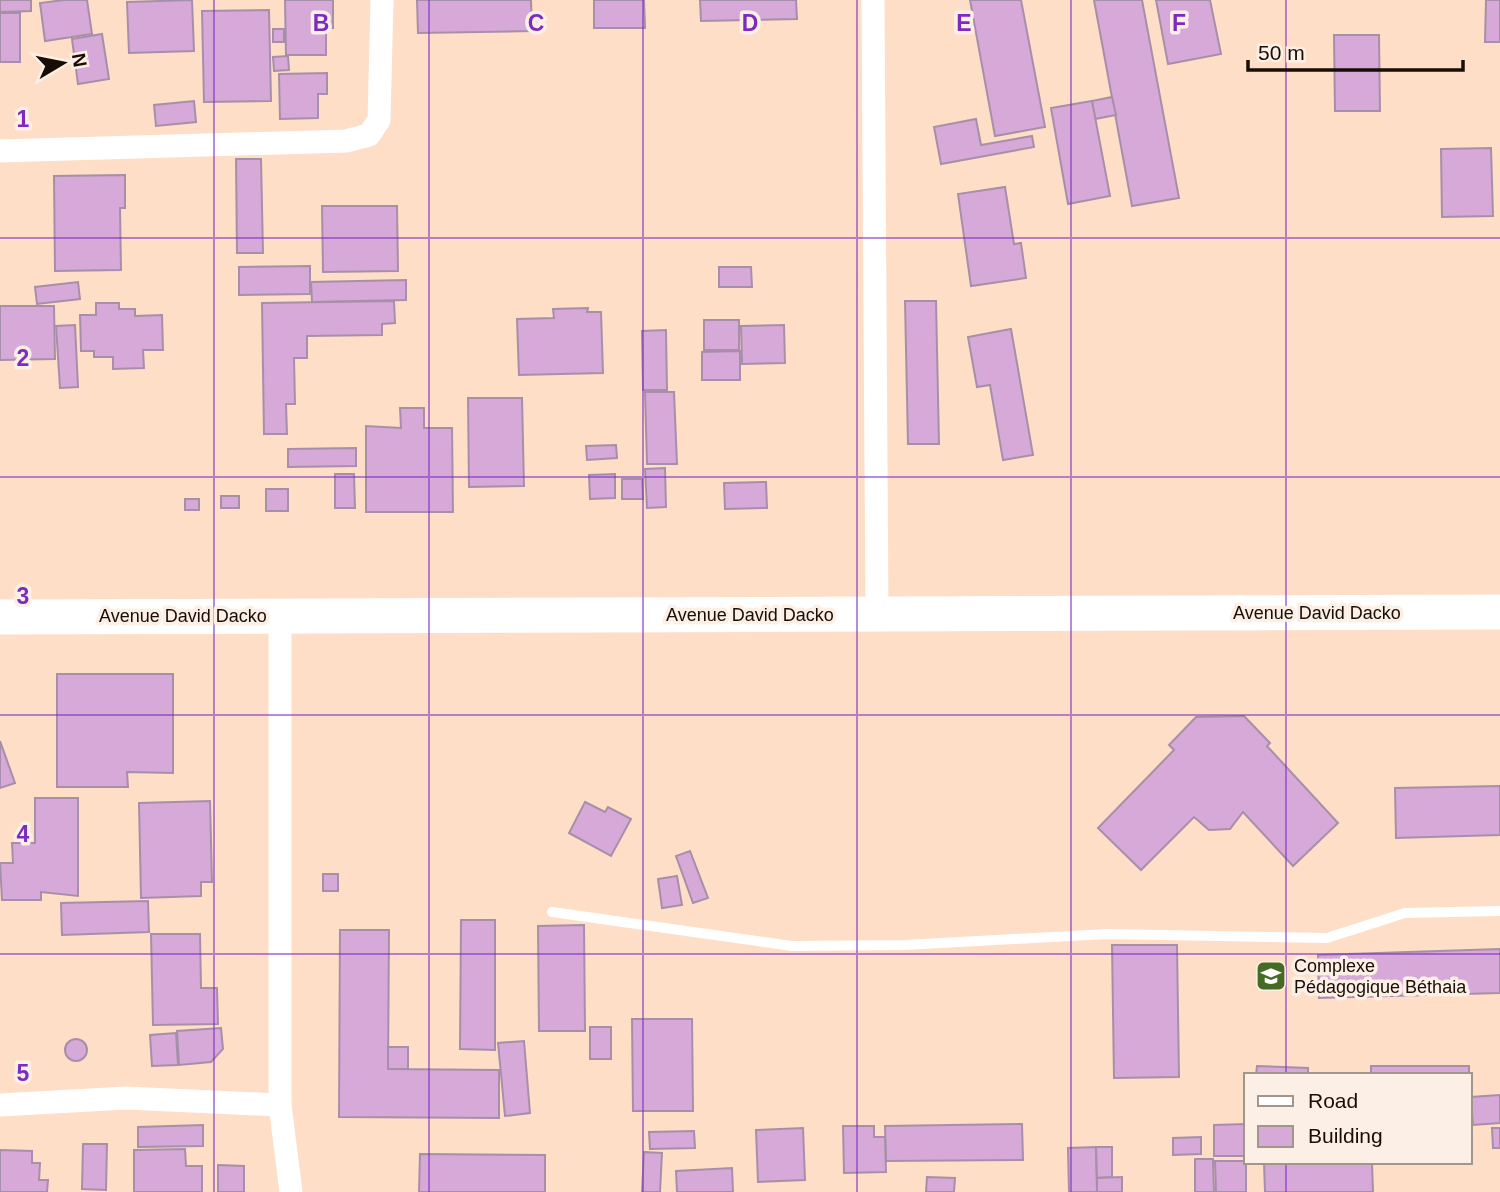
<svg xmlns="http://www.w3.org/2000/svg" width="1500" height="1192" viewBox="0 0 1500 1192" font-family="Helvetica,sans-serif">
<rect width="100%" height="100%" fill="#fedec6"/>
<!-- building -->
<g fill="#d6a9d8" stroke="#a88fa9" stroke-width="2">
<polygon points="0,0 31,0 31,11 0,12"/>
<polygon points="64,0 87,0 92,34 45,41 40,3"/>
<polygon points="192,0 194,51 129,53 127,2"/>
<polygon points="285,0 333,0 333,28 326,28 326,55 286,55"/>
<polygon points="417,0 531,0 532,31 418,33"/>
<polygon points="594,0 644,0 645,28 594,28"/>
<polygon points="700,0 796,0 797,19 701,21"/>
<polygon points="970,0 1021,0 1045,127 995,136"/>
<polygon points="1094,0 1142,0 1179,198 1132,206"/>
<polygon points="1156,0 1210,0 1221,54 1168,64"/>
<polygon points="1486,0 1500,0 1500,42 1485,42"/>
<polygon points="269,10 271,101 204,102 202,11"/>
<rect x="0" y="13" width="20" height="49"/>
<rect x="273" y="29" width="11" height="13"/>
<polygon points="102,34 109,79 78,84 72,39"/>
<polygon points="1334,35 1379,35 1380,111 1335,111"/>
<polygon points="288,56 289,70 274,71 273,57"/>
<polygon points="327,73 327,94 318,94 318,118 280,119 279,74"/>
<polygon points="1112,97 1116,115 1095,119 1092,101"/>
<polygon points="194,101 196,122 156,126 154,105"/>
<polygon points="1092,101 1110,196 1068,204 1051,108"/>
<polygon points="976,119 981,145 1032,136 1034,147 941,164 934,127"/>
<polygon points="1491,148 1493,216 1442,217 1441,149"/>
<polygon points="236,159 261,159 263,253 237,253"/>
<polygon points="125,175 125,208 120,208 121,270 55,271 54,176"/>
<polygon points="1005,187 1014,244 1021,243 1026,278 971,286 958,194"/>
<polygon points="322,206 397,206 398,271 323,272"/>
<polygon points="310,266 310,294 239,295 239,267"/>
<polygon points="719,267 751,267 752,287 719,287"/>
<polygon points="406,280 406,300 312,302 311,282"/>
<polygon points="78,282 80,299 37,304 35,287"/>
<polygon points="394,301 395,323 382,324 382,335 307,336 307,358 294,358 295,404 286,404 287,434 264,434 262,303"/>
<polygon points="905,301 936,301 939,444 908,444"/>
<polygon points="96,303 119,303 119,309 135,309 135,316 162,315 163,350 143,350 144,368 113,369 113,357 94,357 94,351 81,351 80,315 96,315"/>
<polygon points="0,306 54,306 55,359 0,360"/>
<polygon points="588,308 587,312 601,312 603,373 519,375 517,319 554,318 553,309"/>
<rect x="704" y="320" width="35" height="30"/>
<polygon points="75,325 78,387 60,388 56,326"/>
<polygon points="784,325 785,363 742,364 741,326"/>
<polygon points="1011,329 1033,455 1003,460 990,385 977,387 968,337"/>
<polygon points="666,330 667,390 643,390 642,331"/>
<polygon points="740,351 740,380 702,380 702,352"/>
<polygon points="645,392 674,392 677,464 647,464"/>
<polygon points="468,398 522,398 524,486 469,487"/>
<polygon points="400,408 424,408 424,428 452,428 453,512 366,512 366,426 401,428"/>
<polygon points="616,445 617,458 587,460 586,446"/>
<polygon points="356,448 356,466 288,467 288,449"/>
<polygon points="665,468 666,507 647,508 645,469"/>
<polygon points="335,474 354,474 355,508 335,508"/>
<polygon points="615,474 615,498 590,499 589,475"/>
<polygon points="622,479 642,479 643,499 622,499"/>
<polygon points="766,482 767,508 725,509 724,483"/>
<rect x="266" y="489" width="22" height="22"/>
<rect x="221" y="496" width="18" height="12"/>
<rect x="185" y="499" width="14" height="11"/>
<polygon points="57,674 173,674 173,773 127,772 128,787 57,787"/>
<polygon points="1244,716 1270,743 1267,746 1338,823 1293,866 1243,812 1230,829 1209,830 1194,817 1141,870 1098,828 1174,750 1169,745 1196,717"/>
<polygon points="0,741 15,783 0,788"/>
<polygon points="1500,786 1500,835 1396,838 1395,788"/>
<polygon points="35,798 78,798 78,896 41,892 41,900 2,900 0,863 13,863 12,843 35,843"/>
<polygon points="210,801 212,882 201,882 201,896 141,898 139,803"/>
<polygon points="585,802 605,812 608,807 631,819 611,856 569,833"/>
<polygon points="690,851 708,898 693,903 676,856"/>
<rect x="323" y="874" width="15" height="17"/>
<polygon points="677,876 682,905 662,908 658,879"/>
<polygon points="148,901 149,932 62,935 61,903"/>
<polygon points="461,920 495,920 495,1050 460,1049"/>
<polygon points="584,925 585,1031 539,1031 538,926"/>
<polygon points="340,930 389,930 388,1069 499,1070 499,1118 339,1117"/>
<polygon points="151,934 200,934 201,988 217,988 218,1024 153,1025"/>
<polygon points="1112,945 1177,945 1179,1077 1114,1078"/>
<polygon points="1500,949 1500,993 1319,998 1318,955"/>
<polygon points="632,1019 692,1019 693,1111 633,1111"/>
<rect x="590" y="1027" width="21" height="32"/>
<polygon points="221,1028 223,1049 211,1062 179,1065 177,1031"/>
<polygon points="176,1033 178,1065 152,1066 150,1035"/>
<circle cx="76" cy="1050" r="11"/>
<polygon points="524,1041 530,1113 505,1116 498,1043"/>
<rect x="388" y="1047" width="20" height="22"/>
<polygon points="1257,1066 1308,1068 1308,1075 1256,1075"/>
<rect x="1371" y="1066" width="98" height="9"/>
<polygon points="1500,1095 1500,1123 1473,1125 1471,1097"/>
<polygon points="1022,1124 1023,1160 886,1161 885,1126"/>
<polygon points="1245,1124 1245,1156 1214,1156 1214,1125"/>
<polygon points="203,1125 203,1146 138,1147 138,1127"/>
<polygon points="843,1126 874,1126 874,1137 885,1137 886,1172 844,1173"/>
<polygon points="803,1128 805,1180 758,1182 756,1130"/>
<polygon points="1492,1128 1500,1128 1500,1148 1493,1148"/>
<polygon points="694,1131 695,1148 650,1149 649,1132"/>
<polygon points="1201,1137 1201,1154 1173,1155 1173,1138"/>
<polygon points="83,1144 107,1144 106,1190 82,1189"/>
<polygon points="1096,1147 1097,1192 1069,1192 1068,1148"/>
<polygon points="1096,1147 1112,1147 1112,1177 1097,1178"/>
<polygon points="185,1149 186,1166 202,1166 202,1192 134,1192 134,1150"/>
<polygon points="0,1150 32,1151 32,1163 40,1163 39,1180 48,1180 47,1192 0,1192"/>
<polygon points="644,1152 662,1153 660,1192 642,1192"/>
<polygon points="420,1154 545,1155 545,1192 419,1192"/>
<polygon points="1195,1159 1213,1159 1214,1192 1195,1192"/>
<polygon points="1215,1161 1246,1161 1246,1192 1216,1192"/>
<polygon points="1264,1162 1372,1162 1373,1192 1265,1192"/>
<polygon points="218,1165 244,1166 244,1192 218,1192"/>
<polygon points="732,1168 733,1192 677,1192 676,1171"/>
<polygon points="927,1177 955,1178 954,1192 926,1192"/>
<polygon points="1122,1177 1122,1192 1097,1192 1097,1178"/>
</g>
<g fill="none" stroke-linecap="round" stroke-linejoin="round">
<!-- service -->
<polyline stroke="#fff" stroke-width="10" points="552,912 792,946 905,945 1107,934 1327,938 1405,913 1500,911"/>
<!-- minor -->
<g stroke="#fff" stroke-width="23">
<polyline points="873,0 877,615"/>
<polyline points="0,151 346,141 369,135 379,120 382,0"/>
<polyline points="280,616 280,1105 291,1192"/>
<polyline points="0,1105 126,1098 280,1105"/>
</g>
<!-- primary -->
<polyline stroke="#fff" stroke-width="35" points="0,617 1500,612"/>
</g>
<!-- grid -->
<path fill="none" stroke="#7b2cbf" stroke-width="2" stroke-opacity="0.55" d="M214,0V1192M429,0V1192M643,0V1192M857,0V1192M1071,0V1192M1286,0V1075M0,238H1500M0,477H1500M0,715H1500M0,954H1500M1286,1162V1192"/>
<!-- icons -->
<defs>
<g id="school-square" transform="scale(1.575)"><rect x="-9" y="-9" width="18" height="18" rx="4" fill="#466b25" stroke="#fcefe6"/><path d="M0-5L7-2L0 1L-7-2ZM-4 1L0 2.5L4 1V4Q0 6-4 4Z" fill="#fff"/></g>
</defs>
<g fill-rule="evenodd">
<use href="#school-square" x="1271" y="976"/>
</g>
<g text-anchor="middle" stroke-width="7" stroke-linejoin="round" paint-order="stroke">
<!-- street labels -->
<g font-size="18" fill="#180e06" stroke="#fcefe6">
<text x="1317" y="619">Avenue David Dacko</text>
<text x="750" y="621">Avenue David Dacko</text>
<text x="183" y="622">Avenue David Dacko</text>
</g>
<!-- poi labels -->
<g font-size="18" fill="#180e06" stroke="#fcefe6" text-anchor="start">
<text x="1294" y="972">Complexe<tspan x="1294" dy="21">Pédagogique Béthaia</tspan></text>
</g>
</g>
<g font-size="23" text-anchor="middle" font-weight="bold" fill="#7b2cbf" stroke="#fcefe6" stroke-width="7" stroke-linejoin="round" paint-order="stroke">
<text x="321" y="31">B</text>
<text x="536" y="31">C</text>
<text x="750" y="31">D</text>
<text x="964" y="31">E</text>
<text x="1179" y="31">F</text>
<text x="23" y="127">1</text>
<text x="23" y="366">2</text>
<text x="23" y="604">3</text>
<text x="23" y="842">4</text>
<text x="23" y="1081">5</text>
</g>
<!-- legend -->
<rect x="1244" y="1073" width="228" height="91" fill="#fcefe6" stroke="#a1958c" stroke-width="2"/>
<rect x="1258" y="1096" width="35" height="10" fill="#ffffff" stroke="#a1958c" stroke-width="2"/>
<text x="1308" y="1108" font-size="21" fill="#180e06">Road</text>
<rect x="1258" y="1126" width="35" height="21" fill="#d6a9d8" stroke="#a1958c" stroke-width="2"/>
<text x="1308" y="1143" font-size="21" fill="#180e06">Building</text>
<!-- north arrow -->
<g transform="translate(63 63) rotate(80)" stroke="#fcefe6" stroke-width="5" paint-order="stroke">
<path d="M0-5L12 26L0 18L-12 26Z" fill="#180e06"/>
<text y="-10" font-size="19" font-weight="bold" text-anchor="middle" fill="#180e06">N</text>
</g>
<!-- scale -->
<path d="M1248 60v10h215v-10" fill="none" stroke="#180e06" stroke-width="3.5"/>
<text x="1258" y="60" font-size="21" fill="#180e06" stroke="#fcefe6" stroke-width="5" paint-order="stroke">50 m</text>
</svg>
